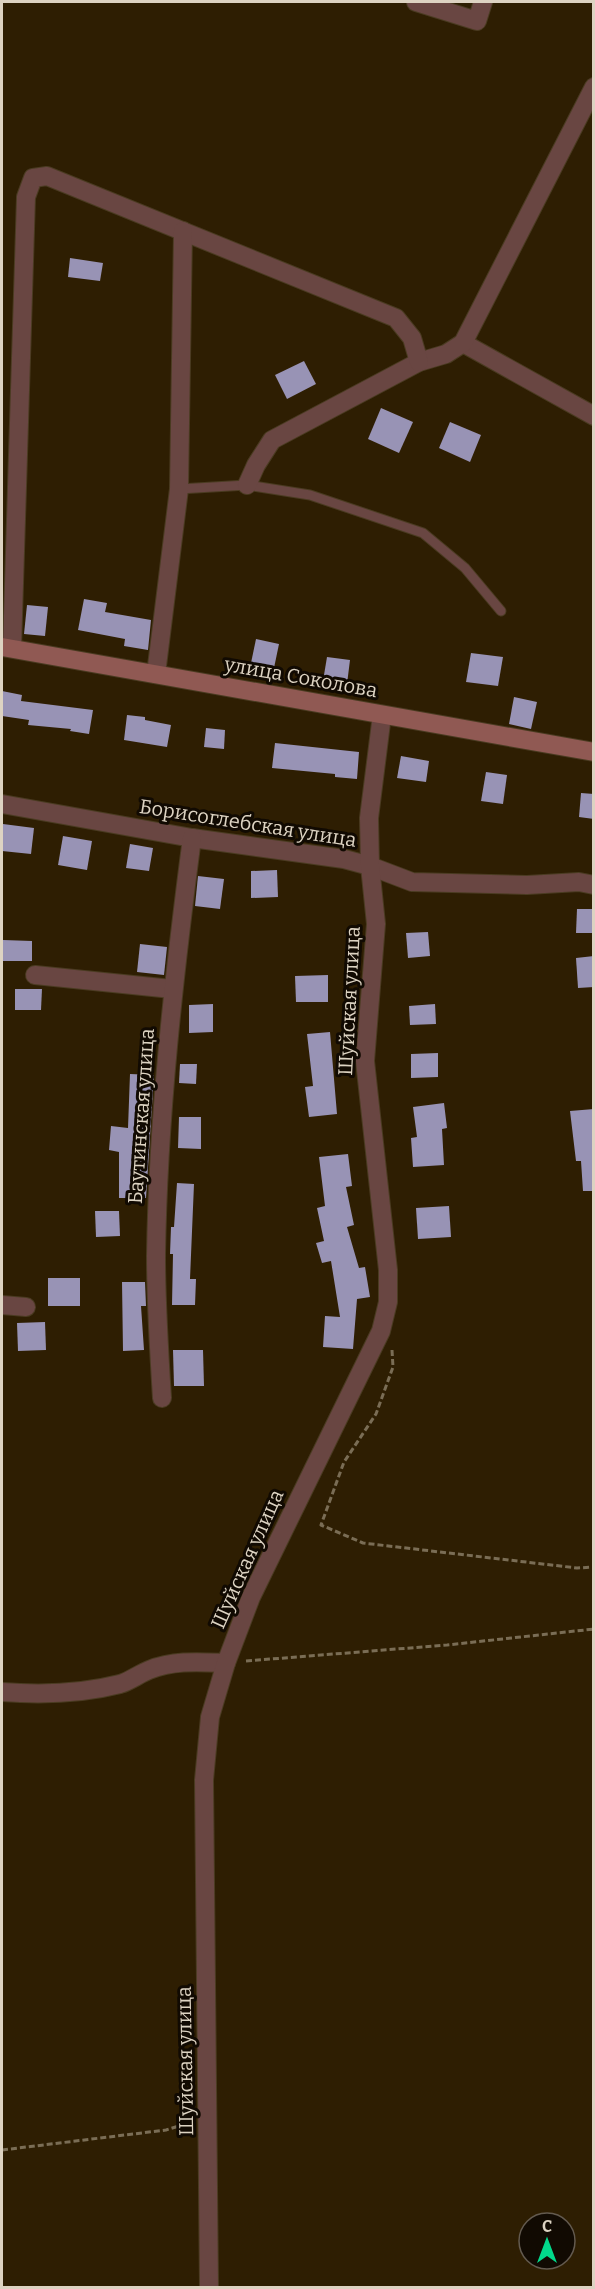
<svg xmlns="http://www.w3.org/2000/svg" width="595" height="2289" viewBox="0 0 595 2289" font-family="Bitter,serif">
<rect width="100%" height="100%" fill="#2e1e02"/>
<!-- building -->
<g fill="#9893b5">
<polygon points="70,258 103,263 100,281 68,277"/>
<polygon points="304,361 316,384 287,399 275,375"/>
<polygon points="381,408 413,422 399,453 368,439"/>
<polygon points="450,422 481,435 470,462 439,448"/>
<polygon points="84,599 107,603 105,612 151,620 148,650 124,646 125,639 78,630"/>
<polygon points="27,605 48,607 45,636 24,634"/>
<polygon points="256,639 279,644 274,668 251,663"/>
<polygon points="471,653 503,657 498,686 466,682"/>
<polygon points="327,657 350,660 347,684 323,681"/>
<polygon points="2,691 22,695 21,701 93,710 89,734 70,731 71,729 28,725 29,720 2,716"/>
<polygon points="514,697 537,702 531,729 509,724"/>
<polygon points="127,715 145,717 145,720 171,725 167,747 124,740"/>
<polygon points="206,728 225,730 224,749 204,747"/>
<polygon points="275,743 359,752 357,779 335,777 335,774 272,768"/>
<polygon points="401,756 429,761 426,782 397,778"/>
<polygon points="486,772 507,775 503,804 481,801"/>
<polygon points="581,793 594,794 594,819 579,817"/>
<polygon points="3,824 34,828 31,854 2,851"/>
<polygon points="63,836 92,841 87,870 58,865"/>
<polygon points="130,844 153,848 149,871 126,868"/>
<polygon points="277,870 278,897 251,898 251,871"/>
<polygon points="198,876 224,879 220,909 195,906"/>
<polygon points="577,909 594,909 594,933 576,933"/>
<polygon points="428,932 430,956 408,958 406,933"/>
<polygon points="3,940 32,941 32,961 3,961"/>
<polygon points="140,944 167,947 164,975 137,972"/>
<polygon points="594,956 594,987 578,988 576,958"/>
<polygon points="328,975 328,1002 296,1002 295,976"/>
<polygon points="15,989 42,989 41,1010 15,1010"/>
<polygon points="213,1004 213,1032 189,1033 189,1005"/>
<polygon points="435,1004 436,1024 410,1025 409,1006"/>
<polygon points="330,1032 337,1114 309,1117 305,1087 313,1086 307,1034"/>
<polygon points="438,1053 438,1077 411,1078 411,1054"/>
<polygon points="180,1064 197,1064 196,1084 179,1083"/>
<polygon points="130,1074 154,1075 146,1198 119,1198 119,1152 109,1150 111,1126 128,1128"/>
<polygon points="444,1103 447,1128 442,1129 444,1165 413,1167 411,1138 417,1137 413,1107"/>
<polygon points="594,1109 594,1191 583,1191 581,1161 576,1161 570,1111"/>
<polygon points="179,1117 201,1117 201,1149 178,1148"/>
<polygon points="348,1154 352,1186 346,1187 354,1225 347,1227 359,1268 365,1267 370,1297 357,1299 353,1349 323,1347 325,1316 340,1317 331,1261 322,1263 316,1243 324,1241 317,1208 325,1206 319,1157"/>
<polygon points="177,1183 194,1184 190,1279 196,1279 195,1305 172,1305 173,1254 170,1254 171,1227 174,1227"/>
<polygon points="449,1206 451,1237 418,1239 416,1208"/>
<polygon points="95,1211 119,1211 120,1236 96,1237"/>
<rect x="48" y="1278" width="32" height="28"/>
<polygon points="122,1282 145,1282 146,1306 141,1306 144,1350 123,1351"/>
<polygon points="45,1322 46,1350 18,1351 17,1323"/>
<polygon points="173,1350 203,1350 204,1386 174,1386"/>
</g>
<g fill="none" stroke-linecap="round" stroke-linejoin="round">
<!-- service casing -->
<g stroke="#4a3b21" stroke-width="11">
<polyline id="service" points="179,489 247,485 310,495 423,533 465,568 501,611"/>
</g>
<!-- minor casing -->
<g stroke="#4a3b21" stroke-width="20">
<g id="minor">
<polyline points="416,2 477,21 483,2"/>
<polyline points="463,343 594,416"/>
<polyline points="247,485 256,465 272,440 419,362 446,354 463,343 594,87"/>
<polyline points="12,648 26,197 33,178 47,176 396,318 412,338 419,362"/>
<polyline points="156,674 179,489 183,231"/>
<polyline points="2,804 192,838 344,859 370,866 412,882 527,885 579,882 594,885"/>
<polyline points="35,975 172,989"/>
<polyline points="2,1305 26,1307"/>
<path d="M162,1398C159,1351 156,1303 156,1256C158,1116 174,976 192,838"/>
<path d="M2,1692C42,1695 81,1694 120,1684C130,1681 139,1674 149,1670C174,1660 199,1662 226,1663"/>
<polyline points="209,2288 204,1780 210,1717 226,1663 251,1597 381,1331 388,1302 388,1270 365,1061 376,924 370,866 369,818 382,715"/>
</g>
</g>
<!-- secondary casing -->
<g stroke="#4a3b21" stroke-width="20">
<polyline id="secondary" points="2,647 594,752"/>
</g>
<!-- path -->
<g stroke="#7a6d55" stroke-width="3" stroke-dasharray="6 3" stroke-linecap="butt">
<polyline points="392,1350 393,1367 376,1414 344,1462 321,1525 363,1543 577,1568 594,1567"/>
<polyline points="246,1661 447,1645 594,1629"/>
<polyline points="2,2150 166,2130 192,2122"/>
</g>
<!-- service -->
<use href="#service" stroke="#694642" stroke-width="9"/>
<!-- minor -->
<use href="#minor" stroke="#694642" stroke-width="18"/>
<!-- secondary -->
<use href="#secondary" stroke="#905953" stroke-width="18"/>
</g>
<g text-anchor="middle" stroke-width="6" stroke-linejoin="round" paint-order="stroke">
<!-- street labels -->
<g font-size="20" fill="#ddd3c2" stroke="#110a02">
<text transform="translate(301 677) rotate(10)" y="7">улица Соколова</text>
<text transform="translate(248 823) rotate(9)" y="7">Борисоглебская улица</text>
<text transform="translate(349 1001) rotate(-87)" y="7">Шуйская улица</text>
<text transform="translate(141 1116) rotate(-86)" y="7">Баутинская улица</text>
<text transform="translate(247 1559) rotate(-66)" y="7">Шуйская улица</text>
<text transform="translate(185 2061) rotate(-91)" y="7">Шуйская улица</text>
</g>
</g>
<!-- border -->
<rect width="595" height="2289" fill="none" stroke="#ddd3c2" stroke-width="6"/>
<!-- north arrow -->
<g transform="translate(547 2241)"><circle r="28" fill="#110a02" stroke="#635a4f" stroke-width="1.5"/>
<path d="M0-4.5L10 22L0 15L-10 22Z" fill="#02d98b"/>
<text y="-9" font-size="16" font-weight="bold" text-anchor="middle" fill="#ddd3c2">С</text>
</g>
</svg>
